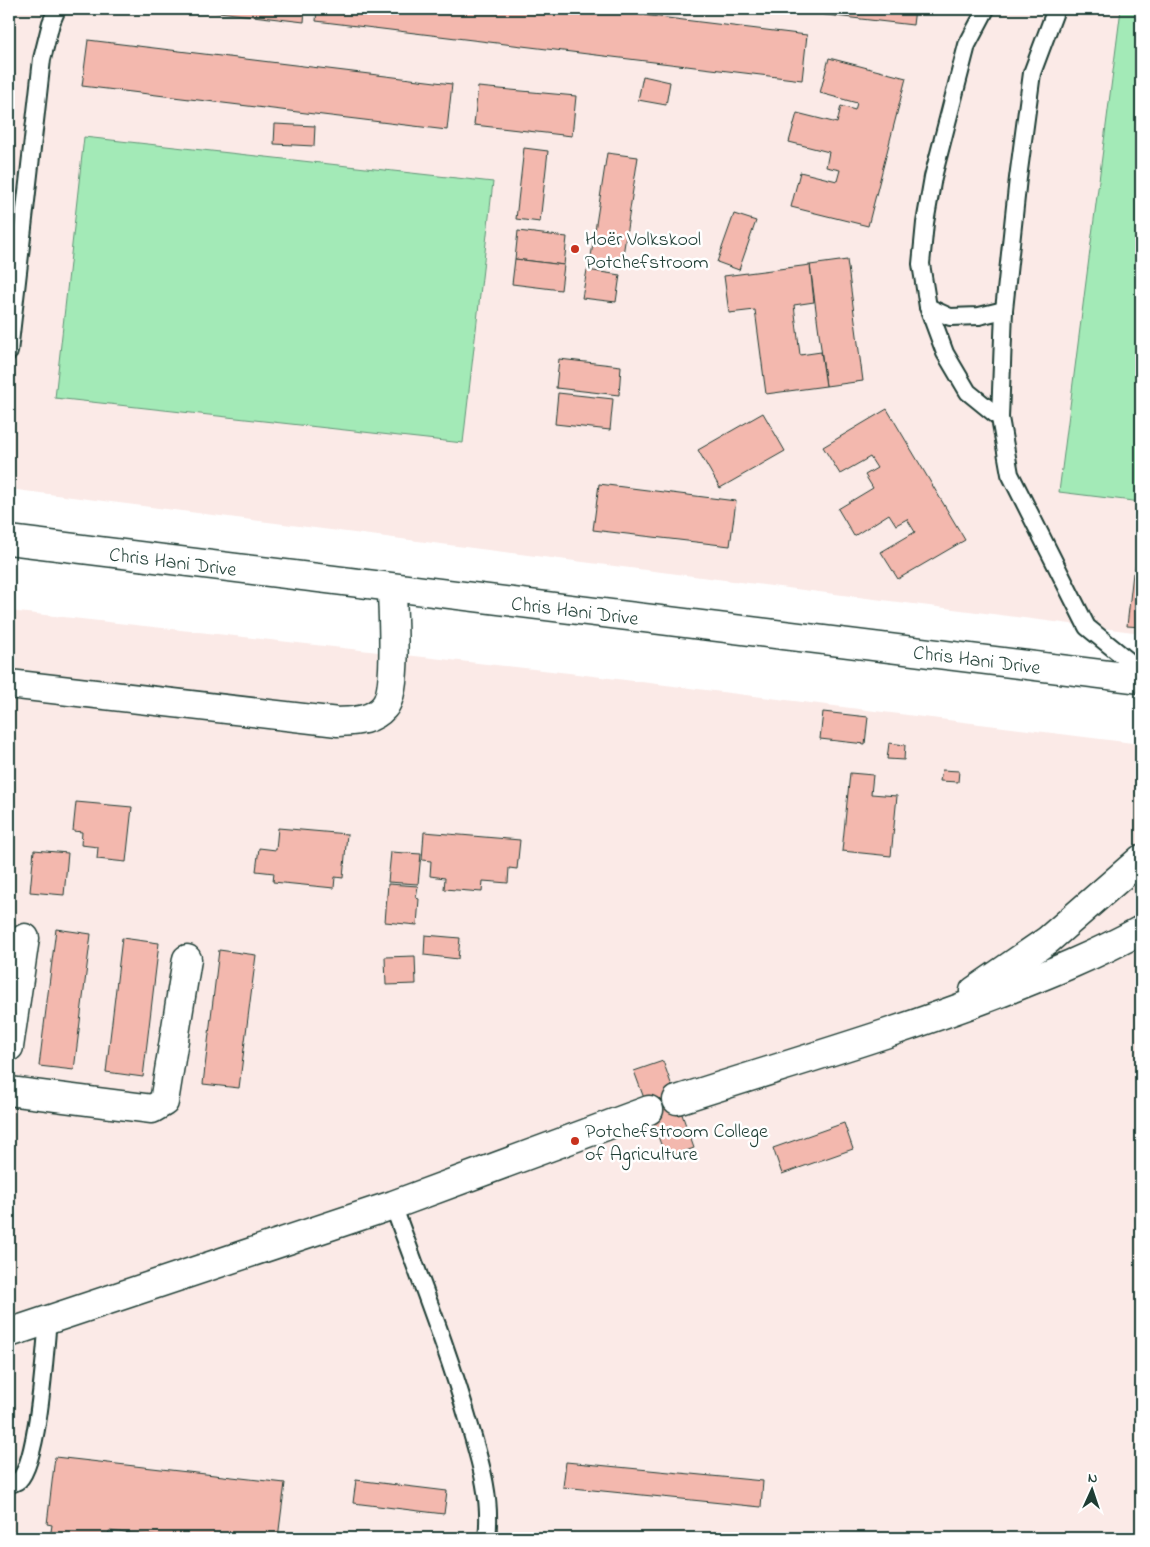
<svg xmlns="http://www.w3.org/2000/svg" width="1150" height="1547" viewBox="0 0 1150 1547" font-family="'Indie Flower',sans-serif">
<rect width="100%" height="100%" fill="#fff"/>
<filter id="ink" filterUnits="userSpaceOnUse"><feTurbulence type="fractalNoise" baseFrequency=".02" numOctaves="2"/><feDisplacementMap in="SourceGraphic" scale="10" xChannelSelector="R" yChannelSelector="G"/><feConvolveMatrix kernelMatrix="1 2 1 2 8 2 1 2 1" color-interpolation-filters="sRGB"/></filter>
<g filter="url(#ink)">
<!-- built -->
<g fill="#fbeae7">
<polygon points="9,9 1141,9 1141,633 9,489"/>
<polygon points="9,611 569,673 1141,744 1141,1538 9,1538"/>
</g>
<!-- green -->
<g fill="#a3eab7" stroke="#619476">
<polygon points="1121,9 1141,9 1141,502 1059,492"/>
<polygon points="84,137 493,182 463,443 55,398"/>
</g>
<!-- building -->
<g fill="#f3b8ae" stroke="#1f3d34">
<polygon points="193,9 305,9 304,22"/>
<polygon points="317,9 593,9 807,35 802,80 316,21"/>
<polygon points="783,9 915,9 913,25 783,10"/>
<polygon points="88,40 452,84 447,130 82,86"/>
<polygon points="829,58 906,78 868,226 791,207 800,172 837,181 840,170 826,167 829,152 789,142 797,113 837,123 841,106 855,110 857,103 820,93"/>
<polygon points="643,76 670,82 666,105 638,100"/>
<polygon points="478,87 576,96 572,136 474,125"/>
<polygon points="275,124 315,126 314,146 274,144"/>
<polygon points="524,148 548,151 540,222 516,219"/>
<polygon points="607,153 638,157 621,268 590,263"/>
<polygon points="734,214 756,221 739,270 717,262"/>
<polygon points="518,231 567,237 564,265 515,259"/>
<polygon points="515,259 564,265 561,290 512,284"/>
<polygon points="847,260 863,381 826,386 810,265"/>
<polygon points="810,265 814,302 794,305 800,355 821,352 826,386 766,394 755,310 729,313 724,276"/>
<polygon points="587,270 620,275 616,302 582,298"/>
<polygon points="559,359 621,366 619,395 556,388"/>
<polygon points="558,393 613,399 610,430 555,424"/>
<polygon points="887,409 965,540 898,579 881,552 915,532 907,519 896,525 889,514 854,536 838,509 873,488 865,475 877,468 870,457 840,474 823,447"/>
<polygon points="763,413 785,451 720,488 698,450"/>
<polygon points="599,484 736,501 730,546 593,530"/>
<polygon points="1139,541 1141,541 1141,569 1135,569"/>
<polygon points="1133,573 1141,574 1141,627 1127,626"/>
<polygon points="823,712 868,717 865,744 820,739"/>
<polygon points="889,743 905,745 904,760 887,759"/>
<polygon points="942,770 959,771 958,782 940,781"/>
<polygon points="850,773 873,775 871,794 897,796 891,856 842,851"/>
<polygon points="76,802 132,807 126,862 97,859 98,847 81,845 82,832 73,831"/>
<polygon points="278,828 347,834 343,878 335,877 334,888 273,882 274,873 256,871 259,848 276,850"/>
<polygon points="424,832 520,840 517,869 509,868 508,883 483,881 482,892 444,889 445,878 430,876 431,861 422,860"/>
<polygon points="34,850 68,853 64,895 30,892"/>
<polygon points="391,852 421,854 418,884 388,882"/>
<polygon points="388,884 418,886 416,898 419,899 417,925 385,922"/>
<polygon points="56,929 91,934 74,1070 39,1066"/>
<polygon points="425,935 460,938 458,959 424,955"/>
<polygon points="122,938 159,943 143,1077 106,1072"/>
<polygon points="219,950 256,955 239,1088 203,1084"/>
<polygon points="415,956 416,984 386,985 385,957"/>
<polygon points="663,1061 694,1148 666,1158 634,1071"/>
<polygon points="844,1123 853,1149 782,1174 773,1148"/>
<polygon points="55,1457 285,1483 278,1538 169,1538 109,1531 108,1538 50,1538 52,1525 47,1524"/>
<polygon points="566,1462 763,1481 761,1507 563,1487"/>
<polygon points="356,1480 447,1491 444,1514 353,1503"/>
</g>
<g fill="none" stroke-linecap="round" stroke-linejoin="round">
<!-- lane casing -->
<g stroke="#1f3d34" stroke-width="20">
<g id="lane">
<polyline points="986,9 967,45 933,177 925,223 921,264 928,307 945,353 968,392 1000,418"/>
<polyline points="1056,9 1032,73 1018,178 1004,310 1000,418 1010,474 1087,627 1141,671"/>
<polyline points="928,307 950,317 979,316 1004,310"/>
<polyline points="9,352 42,59 51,23 57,9"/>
<path d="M393,1205C419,1277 448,1349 469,1423C480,1461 492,1498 487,1538"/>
<path d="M9,1485C12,1483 17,1482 19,1480C39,1460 45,1350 48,1319"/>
</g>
</g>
<!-- street casing -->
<g stroke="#1f3d34" stroke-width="31">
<g id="street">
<path d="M9,684L338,722C355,721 372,721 384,707C399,690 392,612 392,588"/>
<polyline points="974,991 1048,940 1141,859"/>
<polyline points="9,1047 25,938"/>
<polyline points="9,1091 152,1109 164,1102 187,959"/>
<path d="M677,1100C785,1065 894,1034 1000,993C1048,974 1096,955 1141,930"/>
<polyline points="9,1333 393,1205 649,1110"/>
</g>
</g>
<!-- secondary casing -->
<g stroke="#1f3d34" stroke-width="31">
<polyline id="secondary" points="9,540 1141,679"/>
</g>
<!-- lane -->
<use href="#lane" stroke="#fff" stroke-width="16"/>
<!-- street -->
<use href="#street" stroke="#fff" stroke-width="28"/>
<!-- secondary -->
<use href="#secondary" stroke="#fff" stroke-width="28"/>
</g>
</g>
<!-- markers -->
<g fill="#c8321e" stroke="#fff" stroke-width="2">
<circle cx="575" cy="249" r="5"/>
<circle cx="575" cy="1141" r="5"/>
</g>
<g text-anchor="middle" stroke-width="5" stroke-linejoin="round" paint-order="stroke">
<!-- poi labels -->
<g font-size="20" fill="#1f3d34" stroke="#fff" text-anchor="start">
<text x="585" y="245">Hoër Volkskool<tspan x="585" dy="23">Potchefstroom</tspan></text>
<text x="585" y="1137">Potchefstroom College<tspan x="585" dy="23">of Agriculture</tspan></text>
</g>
<!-- street labels -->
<g font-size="20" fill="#1f3d34" stroke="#fff">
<text transform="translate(173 561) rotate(7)" y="7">Chris Hani Drive</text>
<text transform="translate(575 610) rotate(7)" y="7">Chris Hani Drive</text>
<text transform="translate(977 659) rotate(7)" y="7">Chris Hani Drive</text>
</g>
</g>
<!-- margin -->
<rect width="1150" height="1547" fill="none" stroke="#fff" stroke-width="30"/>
<rect x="15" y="15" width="1120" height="1517" fill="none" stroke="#1f3d34" stroke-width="2" filter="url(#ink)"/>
<!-- north arrow -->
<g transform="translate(1092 1490) rotate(3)" stroke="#ffffff" stroke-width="4" paint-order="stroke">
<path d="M0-4L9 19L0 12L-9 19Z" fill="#1f3d34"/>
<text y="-8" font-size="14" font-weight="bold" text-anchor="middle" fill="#1f3d34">N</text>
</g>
</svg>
